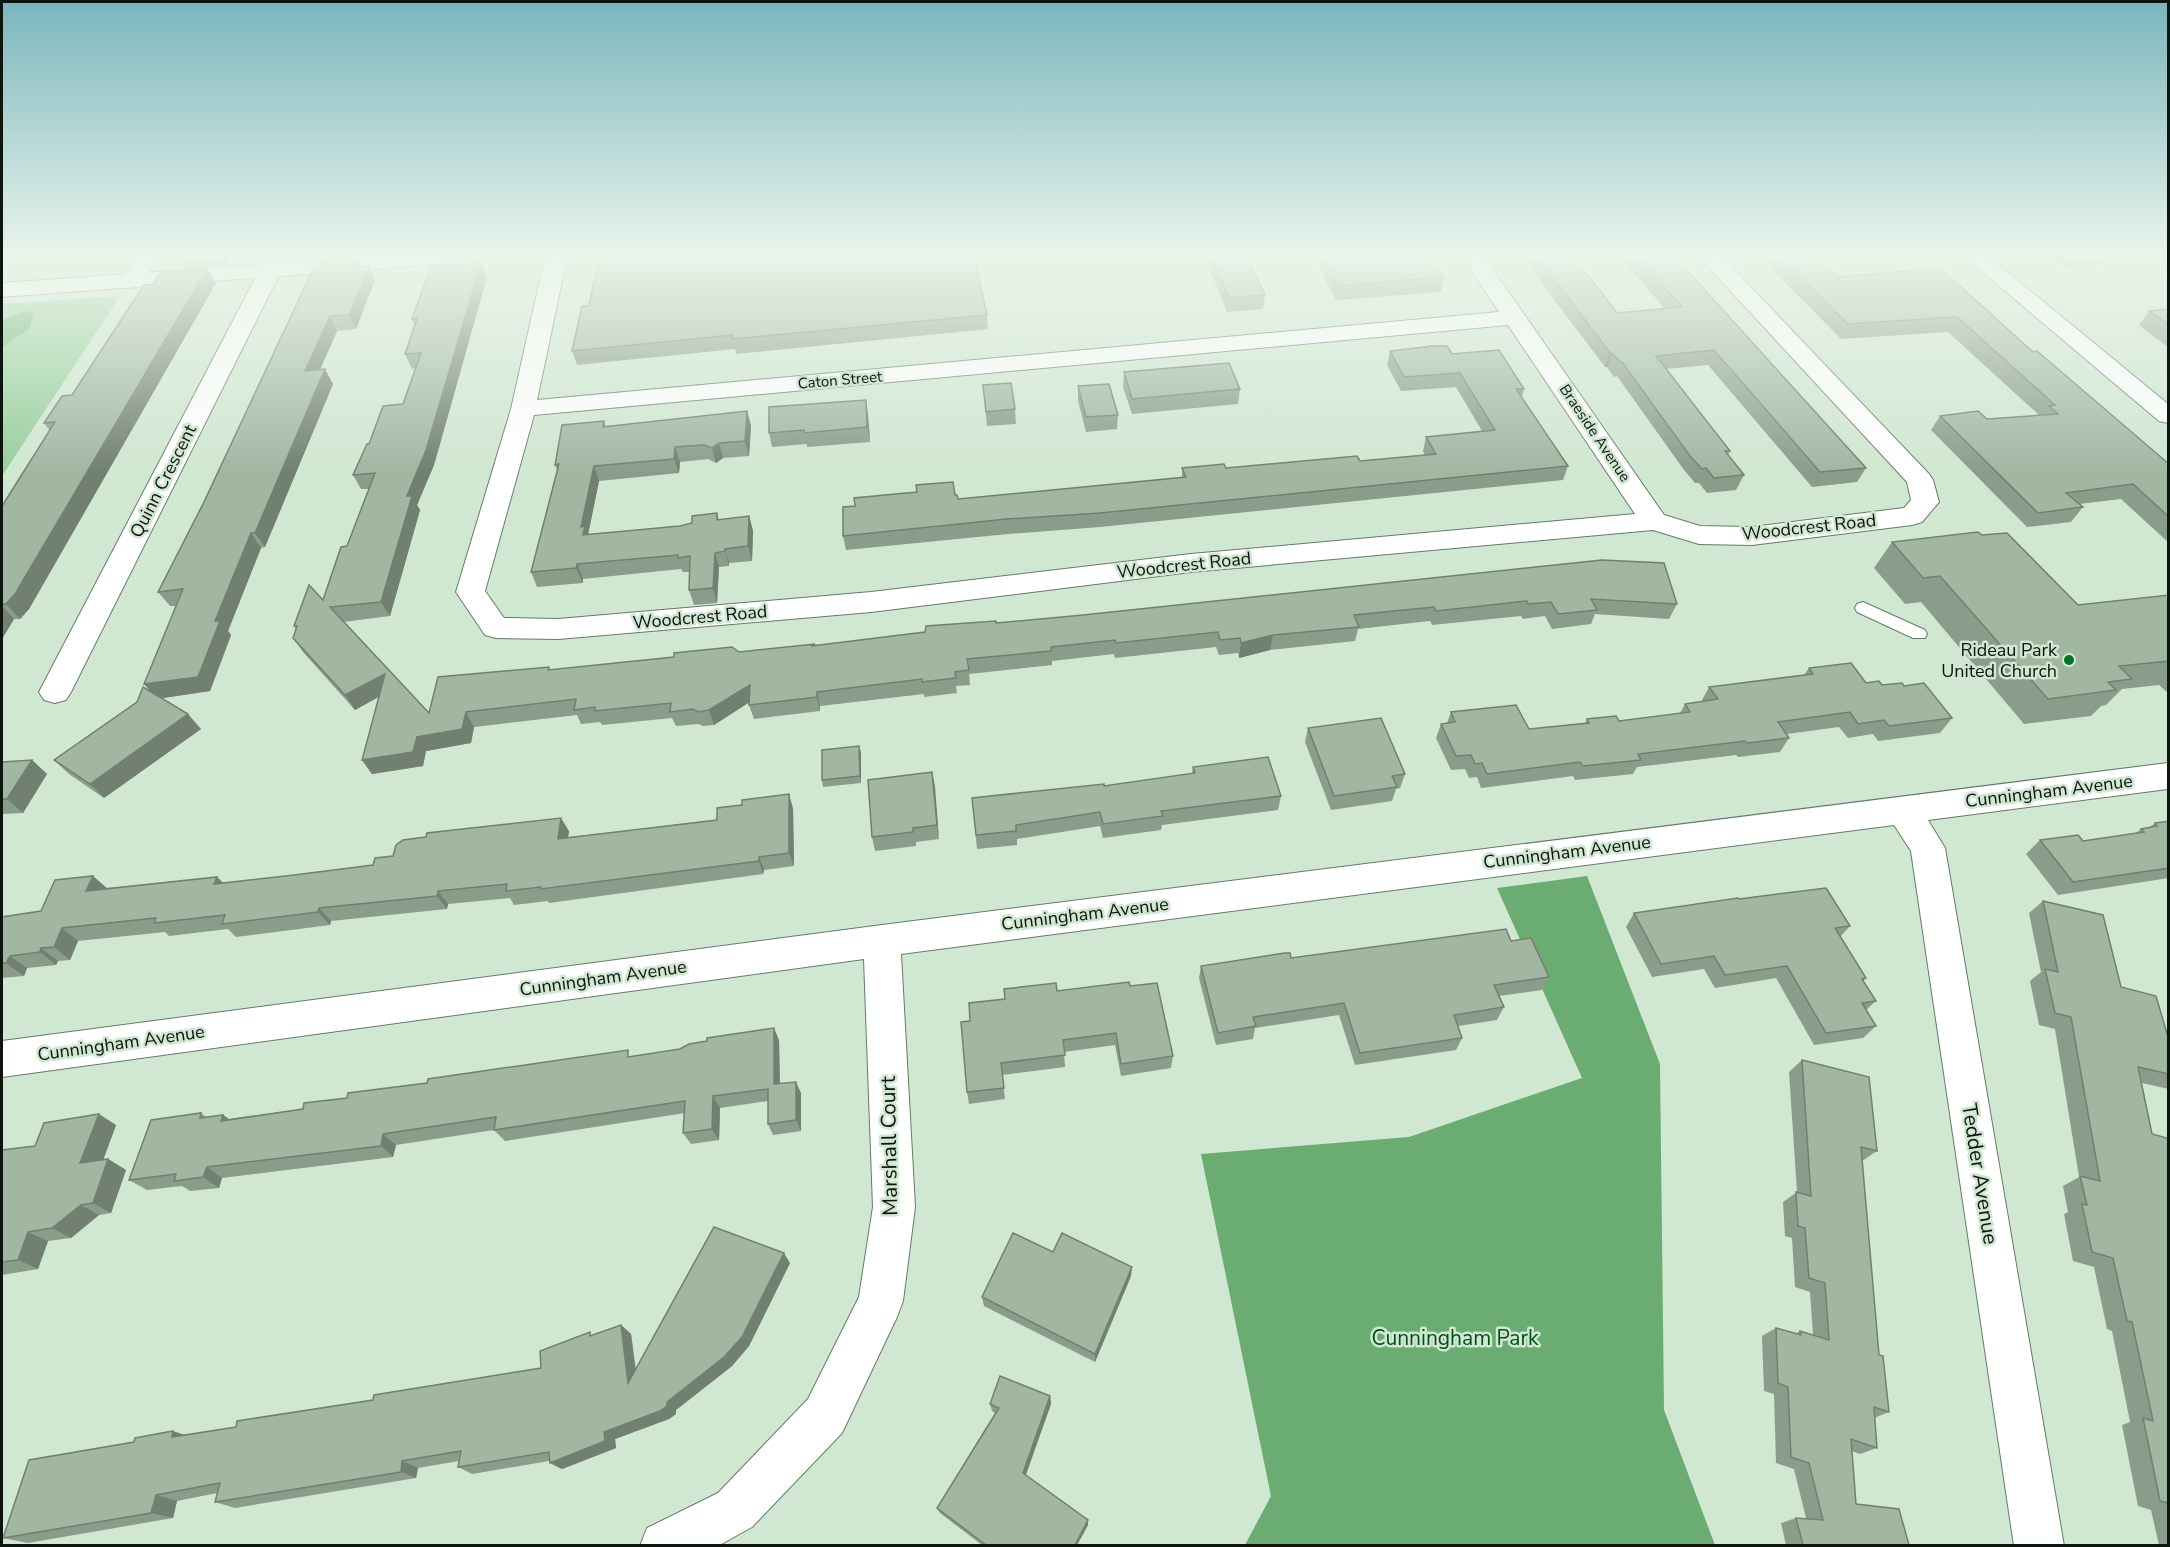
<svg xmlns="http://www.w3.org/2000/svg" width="2170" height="1547" viewBox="0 0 2170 1547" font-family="'Nunito Sans',sans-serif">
<rect width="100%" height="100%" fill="#d0e7d1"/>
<!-- green -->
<polygon fill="#97cf9c" points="120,296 2,476 2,304"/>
<!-- forest -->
<g fill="#6aac72">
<polygon points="24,311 34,314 29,329 2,347 2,320"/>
<polygon points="1587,876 1660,1064 1664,1410 1715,1545 1245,1545 1271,1496 1201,1154 1409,1137 1582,1078 1497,888"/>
</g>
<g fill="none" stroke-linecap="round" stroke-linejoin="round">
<!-- lane casing -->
<g stroke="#667b68" stroke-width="2">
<polygon id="lane" points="1863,602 1925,630 1927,634 1925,638 1913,638 1857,612 1855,608 1857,604"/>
</g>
<!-- street casing -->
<g stroke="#667b68" stroke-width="2">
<g id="street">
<polygon points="136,257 158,257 139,286 131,288 123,286 120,281"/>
<path d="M545,257H567L537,400L1499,312L1462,257H1484L1664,515L1700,526L1752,527L1904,508L1911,500L1907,482L1699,257H1722L1929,474L1933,480L1939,502L1922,522L1912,525L1752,545L1699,544L1653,530L1191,572L871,612L558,639L496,638L485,635L456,592L511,409ZM1508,325L1635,514L1191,554L871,592L558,619L504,618L485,591L534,415Z"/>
<polygon points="271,262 279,264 282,269 71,692 66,700 55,703 44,700 39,692 260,269 263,264"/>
<polygon points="2168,763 2168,789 1928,820 1945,848 2064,1546 2014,1546 1911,851 1894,825 901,954 915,1207 903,1301 897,1317 842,1433 752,1527 718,1546 640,1546 647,1528 718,1493 808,1399 859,1297 873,1207 864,959 2,1077 2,1041 882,925"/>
</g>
</g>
<!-- secondary casing -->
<g stroke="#667b68" stroke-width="2">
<g id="secondary">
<polygon points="367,257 464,257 461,262 453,263 2,297 2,283"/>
<polygon points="1965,257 1989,257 2168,404 2168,423 2159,421"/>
</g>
</g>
<!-- lane -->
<use href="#lane" fill="#fff" fill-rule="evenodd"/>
<!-- street -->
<use href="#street" fill="#fff" fill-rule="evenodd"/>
<!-- secondary -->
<use href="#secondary" fill="#fff" fill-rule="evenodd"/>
</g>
<!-- wall -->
<g fill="#8a9d8b">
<polygon points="30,257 102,257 34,262"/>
<polygon points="177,257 230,257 226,265 183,268"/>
<polygon points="1205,257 1247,257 1265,295 1263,309 1227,312"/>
<polygon points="1313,257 1431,257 1444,277 1441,292 1336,300"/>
<polygon points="1522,257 1574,257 1617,313 1665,309 1620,257 1675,257 1866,468 1857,482 1812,487 1708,365 1666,369 1730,451 1728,455 1744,475 1736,490 1707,493 1699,483 1695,483 1684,470 1617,376 1614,377 1607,367 1605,367"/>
<polygon points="1760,257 1818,257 1839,277 1940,268 2033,352 2169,464 2169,543 2121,499 2079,504 2083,507 2071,522 2027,527 1931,430 1940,416 1987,419 2039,415 1948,332 1841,339"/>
<polygon points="2050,257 2107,257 2102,265 2064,267"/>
<polygon points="356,258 360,267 369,266 375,280 356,329 337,331 320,370 333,384 265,547 261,548 228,631 231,635 210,691 162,698 201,729 104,798 69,774 54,760 137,702 150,691 176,606 170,606 158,592"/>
<polygon points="207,269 216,283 29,609 20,619 14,619 2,639 2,506 50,431 44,423 72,395 153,284"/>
<polygon points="487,277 434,465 417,505 420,510 390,616 343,622 429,713 549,667 550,670 739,652 815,646 996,623 1083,615 1602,560 1677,604 1669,619 1595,614 1591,624 1552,629 1545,616 1523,619 1521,616 1432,625 1430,621 1358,629 1355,641 1270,650 1239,658 1238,653 1219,655 1216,647 1115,658 1114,654 1052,661 1052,665 969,674 970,685 956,686 957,693 924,697 924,694 820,706 820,711 754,719 749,705 750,702 714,725 703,726 698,724 676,726 672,718 602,725 600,722 581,724 577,715 474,727 471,743 426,751 423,766 372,774 362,760 379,697 355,710 303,652 293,638 296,629 294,626 323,600 347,546 369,489 361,489 353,475 369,444 403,404 416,368 412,369 405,354 415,325 412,319"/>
<polygon points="589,306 987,315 988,329 736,354 735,349 577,365 572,351"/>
<polygon points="2169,309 2169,348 2139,325 2149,311"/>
<polygon points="1390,351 1452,354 1524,389 1522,397 1568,466 1563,480 1100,527 1008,534 846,550 843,536 955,495 958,499 1182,478 1182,468 1226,468 1360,461 1425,455 1423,451 1426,437 1482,431 1456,387 1401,391 1387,365"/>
<polygon points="1124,372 1240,389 1238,404 1132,414 1123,387"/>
<polygon points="983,385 1015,409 1016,424 987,426"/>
<polygon points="1078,386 1118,415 1117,429 1086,432 1078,401"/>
<polygon points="747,411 751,426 749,456 723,458 716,463 708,459 680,462 679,473 599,481 588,534 680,526 692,523 717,513 719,520 749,516 753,531 752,561 729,563 729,566 719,567 717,603 694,605 689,590 689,572 683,572 681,569 583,579 583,583 537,587 531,572 557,470 555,465 604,421 606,426"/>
<polygon points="868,415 870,442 807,447 807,444 772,447 769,433"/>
<polygon points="1982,535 2078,605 2169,595 2169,694 2159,685 2122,689 2106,705 2101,706 2091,716 2024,724 1921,602 1905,604 1874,568 1892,542"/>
<polygon points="1809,668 1866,683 1882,685 1904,686 1952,718 1940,733 1878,741 1873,734 1848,738 1839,727 1787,734 1789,738 1780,752 1738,757 1736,755 1637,767 1633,774 1575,780 1573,776 1481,788 1477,777 1469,778 1465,769 1451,770 1436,738 1441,724 1447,723 1451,712 1529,729 1585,723 1587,719 1619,721 1680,713 1685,704 1701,702 1709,687 1804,675"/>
<polygon points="1308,728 1405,774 1400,788 1396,789 1392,801 1331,810 1305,742"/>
<polygon points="859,746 861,753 861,783 823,787 822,780"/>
<polygon points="32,760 47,774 23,813 2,814 2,762"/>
<polygon points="1193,767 1281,796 1278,810 1162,825 1161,830 1103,838 1100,826 1017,839 1017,845 977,849 972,798 1104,786 1192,774"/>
<polygon points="932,772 939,839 916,842 916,846 875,851 872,837"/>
<polygon points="793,808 794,866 764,870 763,874 549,903 548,901 514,905 510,898 448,904 447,909 331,921 330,925 236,937 228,929 169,936 165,932 78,941 70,960 58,961 56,965 27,968 24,976 2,978 2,917 41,911 107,888 217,877 223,883 294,875 373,865 569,831 568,837 717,820"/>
<polygon points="2169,821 2169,878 2058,895 2026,854 2040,840 2083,841 2136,833 2141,829 2150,827 2155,823"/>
<polygon points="1739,899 1850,926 1840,937 1866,978 1863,981 1876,1001 1866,1010 1876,1026 1863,1038 1814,1045 1776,978 1715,988 1704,969 1652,977 1626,927 1634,913"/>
<polygon points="2043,901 2121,987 2169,1038 2169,1089 2142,1083 2152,1134 2169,1146 2169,1545 2159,1545 2151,1510 2138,1506 2122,1425 2130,1422 2112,1331 2107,1329 2094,1267 2073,1261 2064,1214 2068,1212 2063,1186 2079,1177 2055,1029 2039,1025 2030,981 2041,972 2029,913"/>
<polygon points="1511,941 1549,977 1542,990 1499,996 1504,1007 1497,1020 1458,1026 1462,1038 1456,1050 1355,1065 1339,1015 1255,1028 1253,1039 1216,1045 1199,978 1201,966"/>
<polygon points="1130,986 1173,1056 1171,1068 1121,1076 1115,1045 1064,1052 1065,1067 1002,1075 1005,1099 969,1104 967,1092 970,1021 1005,999 1057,991"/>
<polygon points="779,1040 780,1084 801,1093 801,1131 773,1135 768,1124 768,1101 720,1108 719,1140 691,1144 683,1133 685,1113 505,1141 494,1130 396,1145 393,1157 222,1178 219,1188 190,1191 182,1186 147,1190 129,1180 201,1113 206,1117 223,1115 229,1119 303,1109 347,1098 632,1056"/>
<polygon points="1802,1060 1877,1151 1862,1161 1879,1355 1889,1412 1874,1418 1877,1448 1860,1454 1852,1451 1856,1504 1909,1545 1786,1545 1781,1523 1796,1518 1806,1518 1794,1469 1776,1463 1774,1394 1764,1391 1762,1336 1776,1328 1795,1334 1800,1331 1813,1335 1810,1292 1795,1287 1792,1238 1785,1236 1783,1202 1797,1192 1789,1072"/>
<polygon points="116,1125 103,1160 108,1159 126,1170 111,1213 99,1215 71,1238 48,1241 38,1269 2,1275 2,1150 35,1146"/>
<polygon points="1053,1252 1131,1276 1095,1362 984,1306 982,1297"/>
<polygon points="790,1263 749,1346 732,1366 676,1410 676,1414 669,1419 615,1439 616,1448 562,1469 550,1463 549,1461 472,1474 458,1467 459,1461 418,1468 416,1478 235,1508 215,1502 217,1493 177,1501 173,1518 28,1543 3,1538 185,1435 236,1427 373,1400 541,1368 593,1335 621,1325 631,1334 636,1370"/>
<polygon points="1050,1396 1051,1404 1026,1475 1088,1520 1088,1525 1077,1545 982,1545 940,1513 937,1508 995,1413 992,1411 990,1404"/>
</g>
<!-- shaded-wall -->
<g fill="#718071">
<polygon points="221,257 230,257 226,265"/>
<polygon points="356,258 363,272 352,267"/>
<polygon points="481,263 487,277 434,465 417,505 420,510 390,616 381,602 407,496"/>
<polygon points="369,266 375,280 356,329 349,315"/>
<polygon points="207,269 216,283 29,609 20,619 6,604"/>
<polygon points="330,316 337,331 313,385 305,371"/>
<polygon points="1610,353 1612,353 1607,367 1605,367"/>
<polygon points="325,369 333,384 265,547 255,533"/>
<polygon points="866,400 868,415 870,442 867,427"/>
<polygon points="747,411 751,426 749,456 745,441"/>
<polygon points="719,443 723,458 716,463 712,448"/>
<polygon points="675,447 680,462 679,473 674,459"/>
<polygon points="594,466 599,481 588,535 583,535 581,527"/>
<polygon points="749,516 753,531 752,561 748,546"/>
<polygon points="251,533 261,548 228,631 231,635 210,691 157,699 144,684 215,621"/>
<polygon points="725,549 729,563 729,566 725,551"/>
<polygon points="715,553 719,567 717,603 713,588"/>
<polygon points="577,564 583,579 583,583 576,568"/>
<polygon points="2,606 14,619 2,639"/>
<polygon points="1273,635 1270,650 1239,658 1241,643"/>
<polygon points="385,674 394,688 355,710 345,695"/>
<polygon points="750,685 754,699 714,725 709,710"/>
<polygon points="817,692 820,706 820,711 817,697"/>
<polygon points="466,712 474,727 471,743 426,751 423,766 372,774 362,760 417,737"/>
<polygon points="188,714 201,729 104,798 90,784"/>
<polygon points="859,746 861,753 861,783 860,776"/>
<polygon points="32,760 47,774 23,813 7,799"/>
<polygon points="932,772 935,786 939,839 937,825"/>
<polygon points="789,794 793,808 794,866 789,853"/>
<polygon points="561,818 569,831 566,852 558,839"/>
<polygon points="759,857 764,870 763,874 759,861"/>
<polygon points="93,876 108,889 86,891"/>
<polygon points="217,877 230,890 214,884"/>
<polygon points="438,891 448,904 447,909 437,896"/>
<polygon points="319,908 331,921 330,925 318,912"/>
<polygon points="62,928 78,941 70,960 54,947"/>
<polygon points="41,948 58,961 56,965 40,952"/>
<polygon points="10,956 27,968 24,976 6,963"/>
<polygon points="774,1028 779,1040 780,1096 774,1084"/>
<polygon points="796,1082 801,1093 801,1131 796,1120"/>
<polygon points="713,1096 720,1108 719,1140 712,1129"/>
<polygon points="99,1114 116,1125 98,1174 80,1163"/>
<polygon points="223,1115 238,1126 221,1121"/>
<polygon points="383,1134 396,1145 393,1157 381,1146"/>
<polygon points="108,1159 126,1170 111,1213 93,1203"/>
<polygon points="207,1167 222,1178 219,1188 203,1177"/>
<polygon points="81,1205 99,1215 71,1238 52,1228"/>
<polygon points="28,1232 48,1241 38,1269 18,1260"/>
<polygon points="784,1253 790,1263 749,1346 732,1366 676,1410 676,1414 669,1419 615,1439 616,1448 562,1469 550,1463 604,1432 667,1402"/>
<polygon points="1132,1267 1131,1276 1095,1362 1095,1354"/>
<polygon points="621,1325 631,1334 638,1391 628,1383"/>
<polygon points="1050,1396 1051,1404 1024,1479 1023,1473"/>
<polygon points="173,1431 194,1438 172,1437"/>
<polygon points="402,1461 418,1468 416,1478 401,1472"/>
<polygon points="156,1495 177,1501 173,1518 151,1513"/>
<polygon points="1088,1520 1088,1525 1077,1545 1075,1545"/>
</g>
<!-- building -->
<g fill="#a1b7a2" stroke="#718071" stroke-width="1.5">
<polygon points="599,257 974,257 987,315 733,339 733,335 572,351 582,306 589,306"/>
<polygon points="1212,257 1247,257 1265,295 1229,298"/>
<polygon points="1323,257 1431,257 1444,277 1338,286"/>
<polygon points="1537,257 1574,257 1617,313 1682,307 1638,257 1675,257 1866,468 1820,472 1714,350 1656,356 1730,451 1725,451 1744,475 1714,478 1706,468 1702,469 1690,456 1622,362 1620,362 1612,353 1610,353"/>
<polygon points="1780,257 1818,257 1839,277 1940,268 2033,352 2037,351 2169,464 2169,517 2133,484 2066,493 2083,507 2038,513 1940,416 1978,411 1987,419 2058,414 2049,406 2055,405 1957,317 1848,324"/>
<polygon points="356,258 352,267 369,266 349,315 330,316 305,371 325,369 255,533 251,533 215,621 220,621 198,677 144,684 183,589 158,592 203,504 317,261"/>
<polygon points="481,263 426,450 407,496 412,496 381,602 330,607 429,713 438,677 549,667 548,670 674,657 674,653 732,647 739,652 815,644 811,646 925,632 926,626 996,621 996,623 1083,615 1602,560 1664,563 1677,604 1591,599 1597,610 1558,614 1551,602 1528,604 1527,601 1436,611 1434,607 1354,615 1359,627 1273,635 1241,643 1240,638 1220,640 1218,632 1116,643 1115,640 1051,647 1051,651 967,659 969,670 955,672 956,678 922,682 922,679 817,692 817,697 749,705 750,685 709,710 698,712 693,709 670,712 671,703 595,711 595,707 574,710 576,699 466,712 462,729 417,737 413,752 362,760 385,674 345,695 293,638 297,626 294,626 309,585 323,600 341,547 347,546 375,473 353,475 367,444 369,444 383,406 403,404 421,353 405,354 417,319 412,319 431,267"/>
<polygon points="207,269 15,594 6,604 2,604 2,506 55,422 44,423 62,396 72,395 144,285 153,284 161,272"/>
<polygon points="2169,309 2169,325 2149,311"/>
<polygon points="1432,346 1447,346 1452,354 1499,350 1524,389 1516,389 1568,466 1100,513 1007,519 843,536 843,507 855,506 854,498 917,492 916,485 953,482 955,495 957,495 958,499 1186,477 1182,468 1224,464 1226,468 1357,456 1360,461 1436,454 1426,437 1495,430 1460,373 1404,377 1390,351"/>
<polygon points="1229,363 1240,389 1132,399 1124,372"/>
<polygon points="1011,383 1015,409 986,412 983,385"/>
<polygon points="1109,384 1118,415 1086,417 1078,386"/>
<polygon points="866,400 867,427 804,433 804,430 769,433 769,407"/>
<polygon points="747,411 745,441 719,443 712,448 704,445 675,447 674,459 594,466 581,527 585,526 583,535 680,526 692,523 692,516 717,513 717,520 749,516 748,546 725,549 725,551 715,553 713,588 689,590 690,556 678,558 678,555 577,564 576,568 531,572 559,464 555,465 562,425 604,421 603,427"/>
<polygon points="1978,532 1982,535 2007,533 2078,605 2169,595 2169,661 2119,666 2132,679 2108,682 2116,690 2048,699 1940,576 1923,578 1892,542"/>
<polygon points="1851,663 1866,683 1879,681 1882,685 1902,683 1904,686 1924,683 1952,718 1889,726 1884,720 1858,724 1850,712 1778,722 1789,738 1747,743 1745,741 1638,754 1641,760 1583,766 1580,762 1487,774 1482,763 1475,764 1471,755 1456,756 1441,724 1455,722 1451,712 1516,705 1529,729 1589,723 1587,719 1616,716 1619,721 1690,712 1685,704 1718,699 1709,687 1813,674 1809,668"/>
<polygon points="143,687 188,714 90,784 54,760 137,702"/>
<polygon points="1381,718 1405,774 1392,776 1397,787 1334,796 1308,728"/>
<polygon points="859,746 860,776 822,780 822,750"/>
<polygon points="1268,757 1281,796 1161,811 1163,816 1103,824 1100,812 1016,825 1016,831 976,835 972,798 1104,784 1104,786 1195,773 1193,767"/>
<polygon points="32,760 7,799 2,799 2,762"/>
<polygon points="932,772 937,825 913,828 913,832 872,837 868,780"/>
<polygon points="789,794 789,853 759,857 759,861 541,889 541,887 506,891 507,884 438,891 437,896 319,908 318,912 222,924 225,915 154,923 156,918 62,928 54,947 41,948 40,952 10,956 6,963 2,963 2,917 41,911 55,880 93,876 86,891 217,877 214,884 294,875 373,865 375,858 393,856 396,845 403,840 426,837 427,833 561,818 558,839 717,820 717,808 742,805 742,800"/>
<polygon points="2169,821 2169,868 2073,882 2040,840 2078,835 2083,841 2144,832 2141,829 2157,826 2155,823"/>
<polygon points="1826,888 1850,926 1835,928 1866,978 1862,979 1876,1001 1862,1003 1876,1026 1826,1033 1787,966 1725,975 1714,956 1661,964 1634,913 1738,898 1739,899"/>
<polygon points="2043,901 2103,915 2121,987 2156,996 2168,1037 2169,1038 2169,1074 2138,1067 2152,1134 2167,1138 2169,1146 2169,1503 2160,1501 2143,1418 2153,1421 2132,1322 2127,1321 2113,1258 2092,1252 2082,1204 2087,1205 2080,1176 2100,1181 2071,1017 2055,1013 2045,969 2058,972"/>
<polygon points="1506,929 1511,941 1531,938 1549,977 1494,985 1504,1007 1454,1015 1462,1038 1360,1053 1344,1003 1253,1017 1256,1026 1218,1033 1201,966 1285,953 1290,953 1291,958"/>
<polygon points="1129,982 1130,986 1157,983 1173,1056 1121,1064 1116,1033 1063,1040 1065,1055 1001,1063 1004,1088 967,1092 961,1022 970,1021 969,1003 1005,999 1004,989 1056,983 1057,991"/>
<polygon points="774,1028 774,1084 796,1082 796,1120 768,1124 768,1089 713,1096 712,1129 683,1133 685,1101 494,1130 496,1117 383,1134 381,1146 207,1167 203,1177 174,1181 176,1174 129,1180 151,1120 201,1113 200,1118 223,1115 221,1121 303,1109 304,1103 347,1098 348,1093 427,1083 428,1079 628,1050 628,1057 680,1049 689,1044 707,1041 707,1038"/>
<polygon points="1802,1060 1869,1077 1877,1151 1861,1147 1879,1355 1883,1356 1889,1412 1874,1407 1877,1448 1851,1439 1856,1504 1899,1509 1909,1545 1803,1545 1796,1518 1823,1520 1809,1463 1791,1457 1788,1387 1778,1383 1776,1328 1801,1335 1800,1331 1829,1340 1825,1283 1809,1278 1805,1228 1798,1226 1796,1192 1811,1196"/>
<polygon points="99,1114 80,1163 108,1159 93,1203 81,1205 52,1228 28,1232 18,1260 2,1262 2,1150 35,1146 44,1123"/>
<polygon points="714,1227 784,1253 742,1337 724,1357 667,1402 667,1406 660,1411 604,1432 605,1441 550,1463 549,1452 458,1467 461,1451 402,1461 401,1472 215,1502 220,1483 156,1495 151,1513 3,1538 29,1460 134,1442 135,1438 173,1431 172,1437 236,1427 237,1421 373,1400 374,1395 541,1368 540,1351 590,1332 590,1336 621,1325 628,1383"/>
<polygon points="1013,1233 1053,1252 1062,1233 1132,1267 1095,1354 982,1297"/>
<polygon points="1000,1376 1050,1396 1023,1473 1088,1520 1075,1545 986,1545 937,1508 999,1408 990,1404"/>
</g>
<!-- sky -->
<linearGradient id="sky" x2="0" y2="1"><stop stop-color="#79b5bc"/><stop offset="0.54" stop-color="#eaf4ea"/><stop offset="1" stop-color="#eaf4ea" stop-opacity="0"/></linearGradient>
<rect width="2170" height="473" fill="url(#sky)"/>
<!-- markers -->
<circle fill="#027428" stroke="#d0e7d1" stroke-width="2" cx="2069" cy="660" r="6"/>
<g text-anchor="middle" stroke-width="5" stroke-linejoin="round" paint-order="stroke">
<!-- far-street labels -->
<g font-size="15" fill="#0d150e" stroke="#d0e7d1">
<text transform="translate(840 380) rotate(-5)" y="5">Caton Street</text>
<text transform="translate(1595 433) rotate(56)" y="5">Braeside Avenue</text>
</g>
<!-- street labels -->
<g font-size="18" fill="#0d150e" stroke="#d0e7d1">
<text transform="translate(163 481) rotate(-63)" y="6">Quinn Crescent</text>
<text transform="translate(1809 527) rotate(-6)" y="6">Woodcrest Road</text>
<text transform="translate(1184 565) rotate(-6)" y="6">Woodcrest Road</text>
<text transform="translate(700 617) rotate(-5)" y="6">Woodcrest Road</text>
<text transform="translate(2049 791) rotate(-7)" y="6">Cunningham Avenue</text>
<text transform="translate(1567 852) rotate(-7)" y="6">Cunningham Avenue</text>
<text transform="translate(1085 914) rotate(-7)" y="6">Cunningham Avenue</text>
<text transform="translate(603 978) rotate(-8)" y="6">Cunningham Avenue</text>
<text transform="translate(121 1043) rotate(-8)" y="6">Cunningham Avenue</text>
</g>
<!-- poi labels -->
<g font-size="18" fill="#0d150e" stroke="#d0e7d1" text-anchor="end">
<text x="2057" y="656">Rideau Park<tspan x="2057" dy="21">United Church</tspan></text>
</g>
<!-- near-street labels -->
<g font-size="21" fill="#0d150e" stroke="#d0e7d1">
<text transform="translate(889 1146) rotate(-91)" y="7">Marshall Court</text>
<text transform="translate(1980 1174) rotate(81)" y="7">Tedder Avenue</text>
</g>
<!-- near-park labels -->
<g font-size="21" fill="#025019" stroke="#d0e7d1">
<text x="1455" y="1345">Cunningham Park</text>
</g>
</g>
<!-- border -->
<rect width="2170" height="1547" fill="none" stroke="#0d150e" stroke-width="6"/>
</svg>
